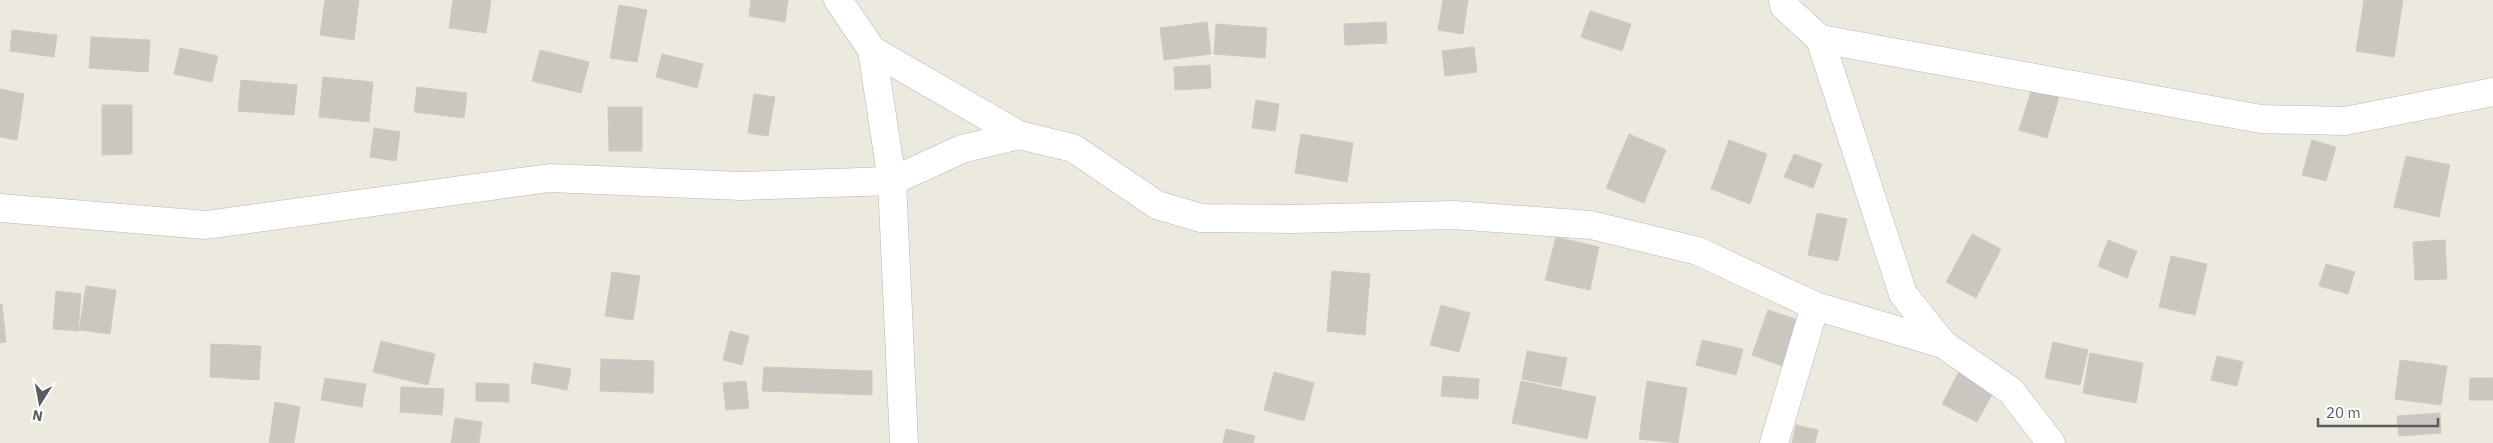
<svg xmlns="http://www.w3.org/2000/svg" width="2493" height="443" viewBox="0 0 2493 443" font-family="'IBM Plex Sans',sans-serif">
<rect width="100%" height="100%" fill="#ece9de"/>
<!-- building -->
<g fill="#cbc7c0" stroke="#d0cabd">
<polygon points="325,0 359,0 354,40 320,35"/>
<polygon points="453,0 491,0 486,33 449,28"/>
<polygon points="751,0 788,0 785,22 749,16"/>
<polygon points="1443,0 1468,0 1463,34 1438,30"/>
<polygon points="2364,0 2403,0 2394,57 2356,51"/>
<polygon points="619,5 647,10 637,62 610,58"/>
<polygon points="1590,11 1631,24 1622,51 1581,37"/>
<polygon points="1207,22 1211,54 1164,60 1160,28"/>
<polygon points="1386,22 1387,43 1345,45 1344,24"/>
<polygon points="1216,24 1267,28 1265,58 1214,54"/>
<polygon points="12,30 57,35 54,57 10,51"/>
<polygon points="91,37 150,40 148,72 89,68"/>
<polygon points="1474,47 1477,72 1445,76 1442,51"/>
<polygon points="180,48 218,56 212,82 174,74"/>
<polygon points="540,50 589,62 581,93 532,81"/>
<polygon points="662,54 703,64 697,88 656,77"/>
<polygon points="1210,65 1211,88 1175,90 1174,67"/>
<polygon points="323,77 373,82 369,122 319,117"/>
<polygon points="241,80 297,85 294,115 238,111"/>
<polygon points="2034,82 2061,90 2047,138 2019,130"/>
<polygon points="417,87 467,93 464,118 414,112"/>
<polygon points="0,89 24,94 17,140 0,137"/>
<polygon points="754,94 775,97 768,136 748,133"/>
<polygon points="1256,100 1279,104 1275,131 1252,128"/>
<polygon points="102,105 132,105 132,154 102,155"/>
<polygon points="608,107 642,107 642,151 609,151"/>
<polygon points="374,128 400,132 396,161 370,157"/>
<polygon points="1301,134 1353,143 1347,182 1295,173"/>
<polygon points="1629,134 1666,150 1644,203 1606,188"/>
<polygon points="1729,140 1767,154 1750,204 1711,189"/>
<polygon points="2312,140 2336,147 2326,181 2302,175"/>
<polygon points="1794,154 1822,164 1813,188 1784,177"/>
<polygon points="2406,156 2450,165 2439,217 2394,207"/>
<polygon points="1817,213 1847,219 1838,261 1808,255"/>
<polygon points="1972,234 2001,249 1976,298 1946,282"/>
<polygon points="1556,237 1599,247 1590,290 1545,280"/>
<polygon points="2108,240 2137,251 2127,278 2098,266"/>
<polygon points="2445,240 2447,279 2415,280 2413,242"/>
<polygon points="2171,256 2207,264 2195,315 2159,307"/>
<polygon points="2326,264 2355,272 2348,294 2319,286"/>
<polygon points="1332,271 1370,274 1365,335 1327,331"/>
<polygon points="612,272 640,276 633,320 605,316"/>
<polygon points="86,286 116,290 110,334 79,330"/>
<polygon points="56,291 81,294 78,331 53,329"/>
<polygon points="0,304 2,304 6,342 0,343"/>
<polygon points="1441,305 1470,313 1459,352 1430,345"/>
<polygon points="1768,310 1798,320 1782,366 1752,355"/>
<polygon points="730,331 749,336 742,365 723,360"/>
<polygon points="1702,340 1743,349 1736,375 1696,365"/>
<polygon points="381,341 435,354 428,385 373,372"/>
<polygon points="2053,342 2088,350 2080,385 2045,378"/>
<polygon points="211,344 261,346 259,380 210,377"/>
<polygon points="1527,351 1567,358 1561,387 1522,379"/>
<polygon points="2090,353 2143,363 2136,403 2083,393"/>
<polygon points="2217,356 2243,362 2237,386 2211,380"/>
<polygon points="601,359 654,361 653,393 600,391"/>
<polygon points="2400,360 2447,366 2441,405 2395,399"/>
<polygon points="534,363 571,369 567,390 531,383"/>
<polygon points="764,367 872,371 872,395 762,391"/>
<polygon points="1960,370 1995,389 1977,422 1942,404"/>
<polygon points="1274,372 1314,383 1304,421 1264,410"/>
<polygon points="1443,376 1479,379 1478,399 1441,396"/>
<polygon points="325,378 366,384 362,407 321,400"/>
<polygon points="2470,378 2493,378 2493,400 2469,400"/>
<polygon points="746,381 749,408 726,410 723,383"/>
<polygon points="1521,381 1596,397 1587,439 1512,423"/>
<polygon points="1647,381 1687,388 1678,443 1639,439"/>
<polygon points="476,383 509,384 509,402 476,401"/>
<polygon points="401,387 444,389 442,415 400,412"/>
<polygon points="275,402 300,407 294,443 269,443"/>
<polygon points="2440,413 2441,433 2399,436 2397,416"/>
<polygon points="455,418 482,422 479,443 451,443"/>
<polygon points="1796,425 1818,430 1815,443 1792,443"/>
<polygon points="1226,429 1255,436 1253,443 1223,443"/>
</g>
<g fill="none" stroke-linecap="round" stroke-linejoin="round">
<!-- minor casing -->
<g stroke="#b5b7bc" stroke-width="29">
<g id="minor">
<polyline points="838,0 872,50 1019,135 1073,148 1157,205 1201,218 1293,219 1453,215 1591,225 1698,251 1815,306 1943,344"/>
<polyline points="1783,0 1784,6 1820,39 1903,294 1943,344 2011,391 2051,443"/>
<polyline points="1820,39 2261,119 2345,121 2493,92"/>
<polyline points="872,50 892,181 904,443"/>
<polyline points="0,208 206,225 550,178 741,186 892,181 962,149 1019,135"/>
<polyline points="1774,443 1815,306"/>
</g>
</g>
<!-- minor -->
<use href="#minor" stroke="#fff" stroke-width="28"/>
</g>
<!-- north arrow -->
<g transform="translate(40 403) rotate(191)" stroke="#ffffff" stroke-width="4" paint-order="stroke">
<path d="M0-4L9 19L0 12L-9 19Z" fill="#585c60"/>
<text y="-8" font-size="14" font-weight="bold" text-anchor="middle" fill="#585c60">N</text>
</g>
<!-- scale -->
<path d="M2318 418v8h120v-8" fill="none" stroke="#585c60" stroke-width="2.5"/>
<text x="2326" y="418" font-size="15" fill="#585c60" stroke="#ffffff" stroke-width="4" paint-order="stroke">20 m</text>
</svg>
